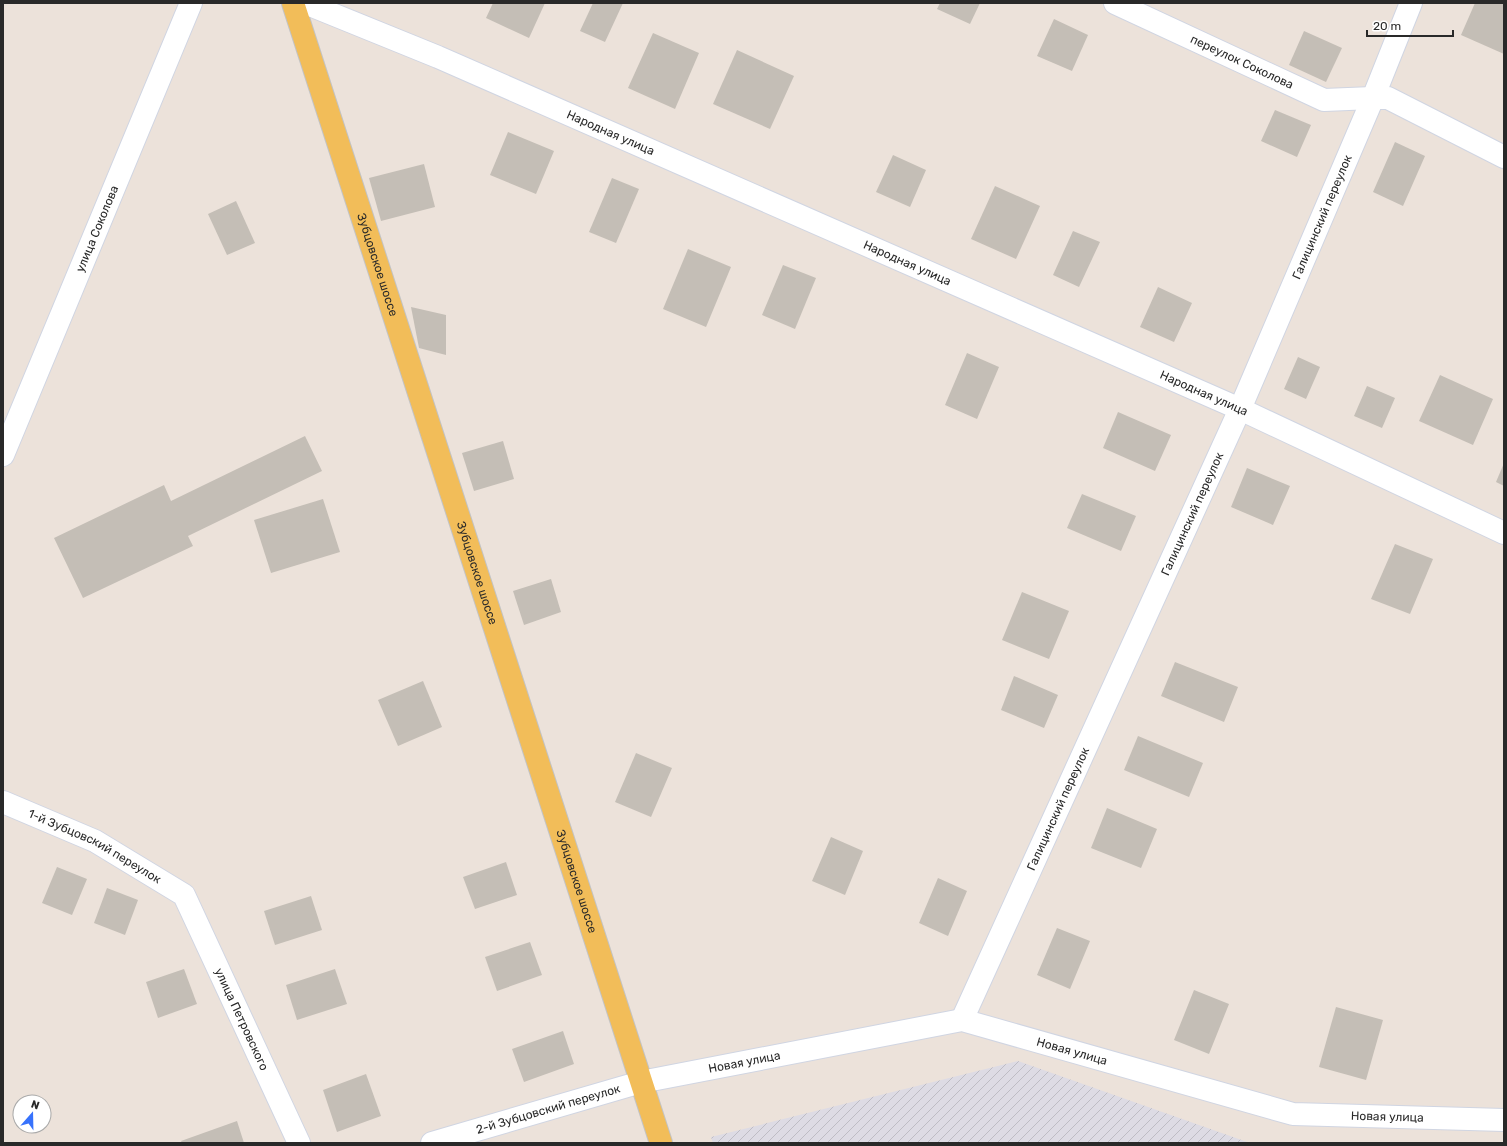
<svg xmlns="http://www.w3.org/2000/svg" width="1507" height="1146" viewBox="0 0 1507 1146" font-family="Rubik,sans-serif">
<defs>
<pattern id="industrial-furrows" width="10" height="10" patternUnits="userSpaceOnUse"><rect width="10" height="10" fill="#dddbe4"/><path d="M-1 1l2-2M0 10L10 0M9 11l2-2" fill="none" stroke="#bebcc4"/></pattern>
</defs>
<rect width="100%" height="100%" fill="#ece2da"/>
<!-- industrial -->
<polygon fill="url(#industrial-furrows)" points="1018,1061 1250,1143 713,1143 711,1137"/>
<!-- building -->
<g fill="#c4beb6">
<polygon points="493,3 545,3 529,38 486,18"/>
<polygon points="593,3 623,3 605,42 580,31"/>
<polygon points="940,3 980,3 970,24 937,9"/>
<polygon points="1475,3 1504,3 1504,54 1461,35"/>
<polygon points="1054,19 1088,35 1072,71 1037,56"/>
<polygon points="1304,31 1342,48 1326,82 1289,65"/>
<polygon points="653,33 699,53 675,109 628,88"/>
<polygon points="737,50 794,76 770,129 713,104"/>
<polygon points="1275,110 1311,125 1297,157 1261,141"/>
<polygon points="508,132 554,151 536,194 490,175"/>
<polygon points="1395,142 1425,156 1403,206 1373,192"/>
<polygon points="893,155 926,170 910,207 876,192"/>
<polygon points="424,164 435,207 381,221 369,178"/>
<polygon points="612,178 639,189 616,243 589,232"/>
<polygon points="995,186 1040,206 1016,259 971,239"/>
<polygon points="236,201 255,243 227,255 208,214"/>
<polygon points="1073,231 1100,242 1079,287 1053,275"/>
<polygon points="688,249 731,267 706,327 663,309"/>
<polygon points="783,265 816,278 795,329 762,315"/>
<polygon points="1158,287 1192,303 1174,342 1140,327"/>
<polygon points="411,307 446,315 446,355 419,348"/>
<polygon points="967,353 999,367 977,419 945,405"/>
<polygon points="1298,357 1320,367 1306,399 1284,389"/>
<polygon points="1440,375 1493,399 1473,445 1419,421"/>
<polygon points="1367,386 1395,398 1382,428 1354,416"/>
<polygon points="1118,412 1171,435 1155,471 1103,448"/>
<polygon points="305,436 322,471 188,536 193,546 83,598 54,538 164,485 171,501"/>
<polygon points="503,441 514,479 474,491 462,453"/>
<polygon points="1504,463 1504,486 1496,482"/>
<polygon points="1247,468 1290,486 1273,525 1231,507"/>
<polygon points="1082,494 1136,516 1121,551 1067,528"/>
<polygon points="323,499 340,552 271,573 254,520"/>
<polygon points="1395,544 1433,559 1410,614 1371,599"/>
<polygon points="551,579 561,612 524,625 513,591"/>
<polygon points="1022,592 1069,611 1049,659 1002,640"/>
<polygon points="1175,662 1238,687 1224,722 1161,696"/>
<polygon points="1014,676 1058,695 1044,728 1001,710"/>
<polygon points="423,681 442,727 398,746 378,700"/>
<polygon points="1138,736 1203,763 1189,797 1124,770"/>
<polygon points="636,753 672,768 651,817 615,802"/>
<polygon points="1107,808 1157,829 1141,868 1091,848"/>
<polygon points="831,837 863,851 845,895 812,881"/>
<polygon points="506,862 517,895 475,909 463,877"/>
<polygon points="57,867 87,879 72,915 42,903"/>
<polygon points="938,878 967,891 948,936 919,923"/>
<polygon points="107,888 138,900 125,935 94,923"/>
<polygon points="311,896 322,930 275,945 264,911"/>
<polygon points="1057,928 1090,941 1070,989 1037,975"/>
<polygon points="530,942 542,975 497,991 485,957"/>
<polygon points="184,969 197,1004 158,1018 146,982"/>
<polygon points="335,969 347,1004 297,1020 286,985"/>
<polygon points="1194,990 1229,1004 1209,1054 1174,1040"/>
<polygon points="1336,1007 1383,1020 1366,1080 1319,1067"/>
<polygon points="563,1031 574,1064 524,1082 512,1049"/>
<polygon points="366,1074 381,1116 337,1132 323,1090"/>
<polygon points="237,1121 244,1143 182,1143 181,1141"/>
</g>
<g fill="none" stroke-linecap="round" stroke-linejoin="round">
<!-- minor casing -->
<g stroke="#d0d5e2" stroke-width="24">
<g id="minor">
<path id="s1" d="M305,3L438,57L1240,409L1504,533"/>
<path id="s2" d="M1115,3L1324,100L1373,98H1388L1504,157"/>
<path id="s3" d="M3,455L191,3"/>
<path id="s4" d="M3,802L95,841L184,895L299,1143"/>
<path id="s5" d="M962,1020L1240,409L1373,98L1411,3"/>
<path id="s6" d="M432,1143L641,1082L962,1020L1293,1114L1504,1120"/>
</g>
</g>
<!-- primary casing -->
<g stroke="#c3c3c3" stroke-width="24">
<g id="primary">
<path id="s7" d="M293,3L661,1143"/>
</g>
</g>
<!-- minor -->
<use href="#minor" stroke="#fff" stroke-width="22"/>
<!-- primary -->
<use href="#primary" stroke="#f2bd59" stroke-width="22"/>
</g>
<g text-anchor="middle" stroke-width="4" stroke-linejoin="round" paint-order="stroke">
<!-- street labels -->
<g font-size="12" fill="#292929" stroke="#fff">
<text dy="4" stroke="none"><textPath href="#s2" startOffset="140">переулок Соколова</textPath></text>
<text dy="4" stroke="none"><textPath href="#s1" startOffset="332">Народная улица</textPath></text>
<text dy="4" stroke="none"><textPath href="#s5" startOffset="880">Галицинский переулок</textPath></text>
<text dy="4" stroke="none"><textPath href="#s3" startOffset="245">улица Соколова</textPath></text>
<text dy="4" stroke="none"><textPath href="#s1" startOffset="656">Народная улица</textPath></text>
<text dy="4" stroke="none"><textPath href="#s7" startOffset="275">Зубцовское шоссе</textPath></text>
<text dy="4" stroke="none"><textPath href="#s1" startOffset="980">Народная улица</textPath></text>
<text dy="4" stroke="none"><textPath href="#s5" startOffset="556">Галицинский переулок</textPath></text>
<text dy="4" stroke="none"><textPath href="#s7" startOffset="599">Зубцовское шоссе</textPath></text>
<text dy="4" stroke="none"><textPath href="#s5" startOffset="232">Галицинский переулок</textPath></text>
<text dy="4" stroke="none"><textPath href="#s4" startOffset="102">1-й Зубцовский переулок</textPath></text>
<text dy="4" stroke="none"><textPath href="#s7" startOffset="923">Зубцовское шоссе</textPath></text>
<text dy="4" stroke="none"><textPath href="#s4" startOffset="341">улица Петровского</textPath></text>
<text dy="4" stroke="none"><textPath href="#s6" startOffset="659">Новая улица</textPath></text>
<text dy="4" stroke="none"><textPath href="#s6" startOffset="323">Новая улица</textPath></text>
<text dy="4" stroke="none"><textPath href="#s6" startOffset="121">2-й Зубцовский переулок</textPath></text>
<text dy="4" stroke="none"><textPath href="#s6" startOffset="983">Новая улица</textPath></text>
</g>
</g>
<!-- border -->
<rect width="1507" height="1146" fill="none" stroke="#292929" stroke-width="8"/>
<!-- north arrow -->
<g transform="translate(32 1114) rotate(20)"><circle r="19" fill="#ffffff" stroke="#a9a9a9"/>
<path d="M0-3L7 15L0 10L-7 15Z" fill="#3772fc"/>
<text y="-6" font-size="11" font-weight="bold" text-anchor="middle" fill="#292929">N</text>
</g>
<!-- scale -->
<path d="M1367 30v6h86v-6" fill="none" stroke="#292929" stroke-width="2"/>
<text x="1373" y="30" font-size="12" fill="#292929" stroke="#ffffff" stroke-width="3" paint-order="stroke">20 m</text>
</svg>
